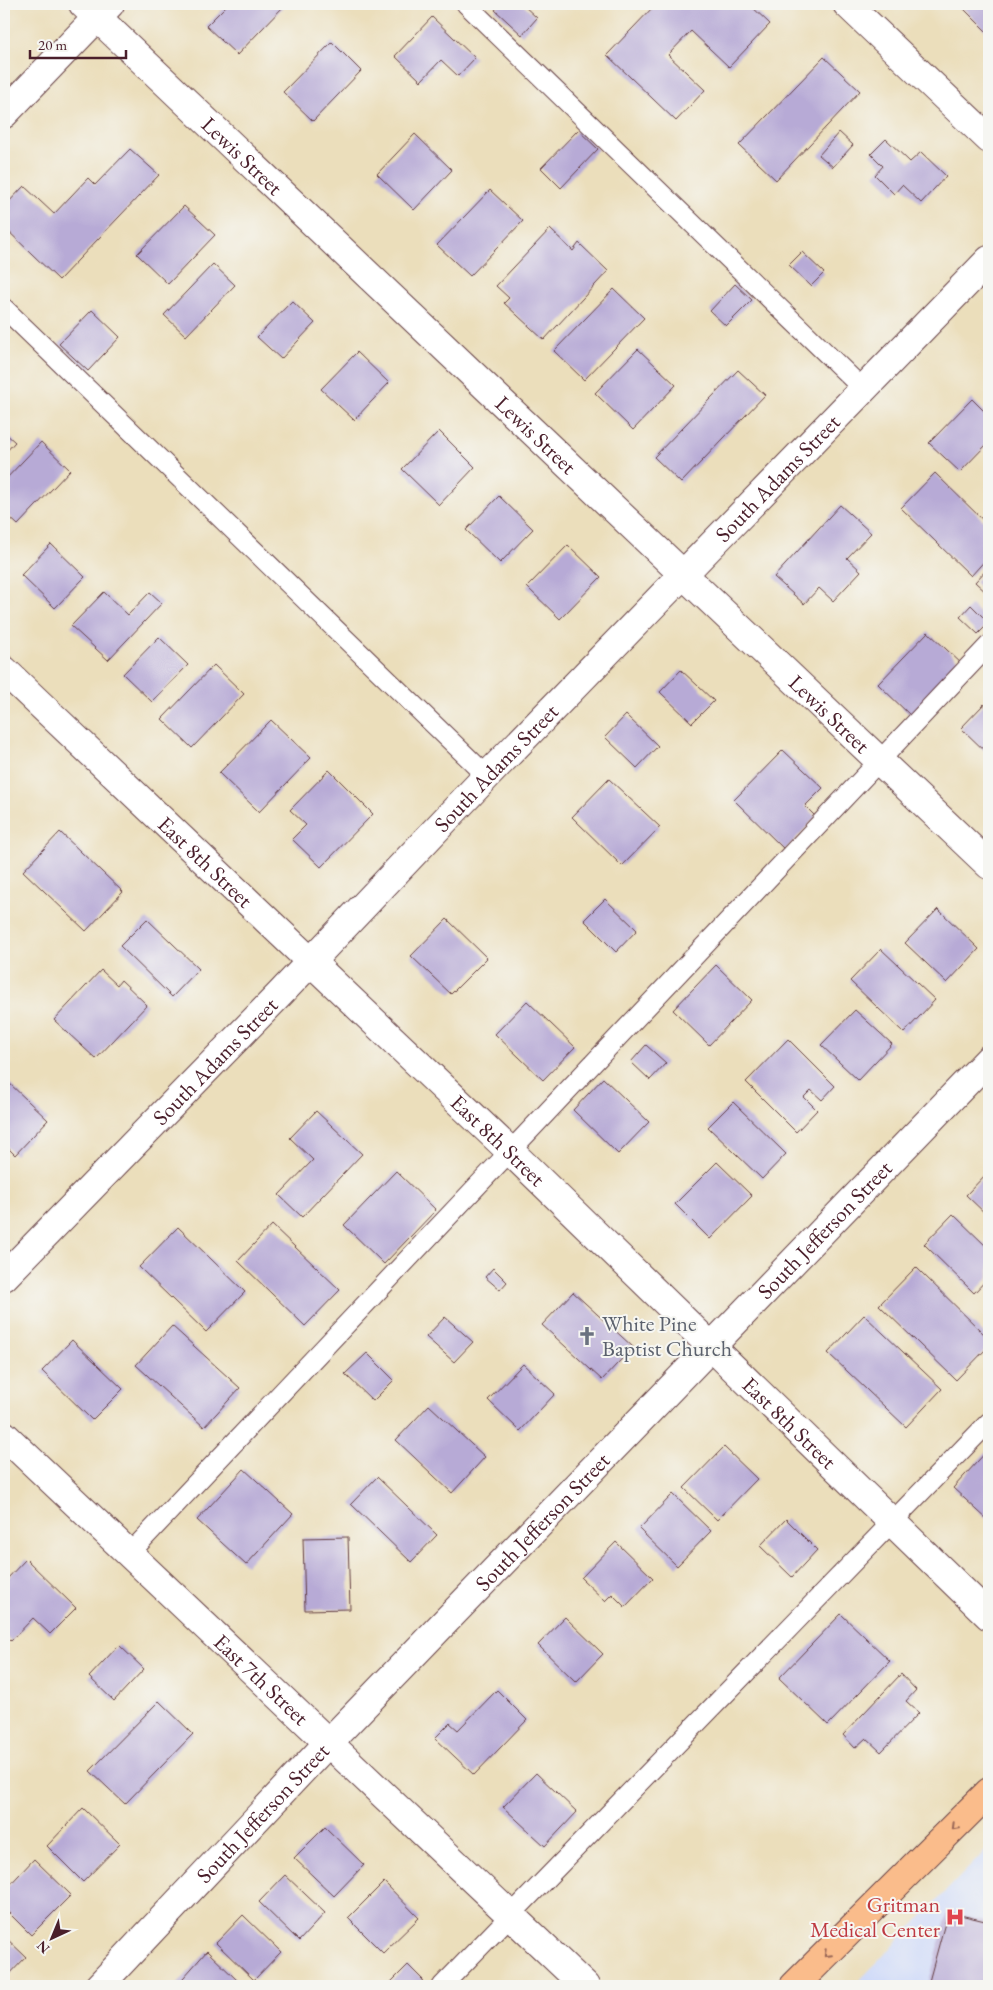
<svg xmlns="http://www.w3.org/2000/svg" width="993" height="1990" viewBox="0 0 993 1990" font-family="'EB Garamond',serif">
<rect width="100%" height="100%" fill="#f6f6f2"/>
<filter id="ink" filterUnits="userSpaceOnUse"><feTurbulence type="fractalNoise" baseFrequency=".02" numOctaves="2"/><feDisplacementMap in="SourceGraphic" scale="10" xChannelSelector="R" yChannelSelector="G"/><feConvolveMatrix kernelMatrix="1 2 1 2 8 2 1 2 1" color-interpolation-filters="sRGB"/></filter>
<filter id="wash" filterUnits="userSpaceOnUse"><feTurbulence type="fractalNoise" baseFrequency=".0096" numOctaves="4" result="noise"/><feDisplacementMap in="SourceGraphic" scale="20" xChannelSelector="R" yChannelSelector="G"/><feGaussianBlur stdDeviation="1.12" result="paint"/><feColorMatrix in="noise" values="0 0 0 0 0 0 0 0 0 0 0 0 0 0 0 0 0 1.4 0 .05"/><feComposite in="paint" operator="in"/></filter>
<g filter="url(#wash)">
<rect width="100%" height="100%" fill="#ebdebb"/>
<!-- built -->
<polygon fill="#cfdaf9" points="989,1847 989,1986 854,1986"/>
<g id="blocks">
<!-- building -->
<g fill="#b7aad6">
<polygon points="228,4 282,4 284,6 237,55 206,26"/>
<polygon points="500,4 522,4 537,18 522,35 495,10"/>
<polygon points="656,4 749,4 770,24 729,67 691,31 668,55 705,90 676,121 607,55"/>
<polygon points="965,4 989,4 989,29 987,32 962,7"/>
<polygon points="432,17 475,58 458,76 441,60 421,81 395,56"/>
<polygon points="332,42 361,71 313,121 283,92"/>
<polygon points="824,57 860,91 776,180 739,145"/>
<polygon points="578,130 598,149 561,188 541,168"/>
<polygon points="839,132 853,145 833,167 819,155"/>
<polygon points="415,134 452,170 414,210 377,174"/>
<polygon points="886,139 910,162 921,152 946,176 921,203 902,185 894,194 875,175 883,166 871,154"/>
<polygon points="130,149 159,175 59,280 4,227 4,207 24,186 54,214 88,178 95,185"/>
<polygon points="490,190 523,221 470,276 437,245"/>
<polygon points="184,206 215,235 168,284 137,254"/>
<polygon points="550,229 573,251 579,243 608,271 544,340 504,303 509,298 496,286"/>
<polygon points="802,252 824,273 811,286 789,265"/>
<polygon points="213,264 235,285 186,336 164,315"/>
<polygon points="735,284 752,300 726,326 710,311"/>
<polygon points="614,289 644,318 584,380 554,351"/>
<polygon points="292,301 315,323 281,359 257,337"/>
<polygon points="92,310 120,337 88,371 59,344"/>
<polygon points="638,349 676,385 633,430 595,393"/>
<polygon points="357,352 389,383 354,420 321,389"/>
<polygon points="738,370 765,395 681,483 654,457"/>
<polygon points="972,399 989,416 989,442 960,472 929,443"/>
<polygon points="439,431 475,467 439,505 402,469"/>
<polygon points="4,432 15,442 4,454"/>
<polygon points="41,442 70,470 18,525 4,512 4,481"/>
<polygon points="935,473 989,526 989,556 971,576 901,508"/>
<polygon points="499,496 533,529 500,563 466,530"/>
<polygon points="840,505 871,533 847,558 861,571 833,601 819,588 804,604 774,577"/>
<polygon points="51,544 85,577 55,608 21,575"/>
<polygon points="568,545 601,577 560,619 527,587"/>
<polygon points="989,567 989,595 975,582"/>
<polygon points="104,592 128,615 150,592 162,603 108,660 71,626"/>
<polygon points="971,605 989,623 978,634 960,617"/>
<polygon points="928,632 964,666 913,718 878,684"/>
<polygon points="159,637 188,665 152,702 123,674"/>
<polygon points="214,665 244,694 192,748 162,719"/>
<polygon points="681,670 714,701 692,723 660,692"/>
<polygon points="984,704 989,710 989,755 961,728"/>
<polygon points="626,715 658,746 637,768 605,737"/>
<polygon points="271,720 311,758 259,812 219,773"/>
<polygon points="783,750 823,788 805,806 816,817 785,850 734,800"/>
<polygon points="329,770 373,814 321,867 292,839 306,825 290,810"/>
<polygon points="609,779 660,827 622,866 572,817"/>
<polygon points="60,832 123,892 86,931 23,871"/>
<polygon points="605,899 637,930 616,952 584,920"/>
<polygon points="938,909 979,949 947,983 905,943"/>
<polygon points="147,919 199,969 172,997 120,946"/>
<polygon points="447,919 487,958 451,994 411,956"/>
<polygon points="881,949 935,1000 904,1033 850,981"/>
<polygon points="716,965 752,1000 709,1045 673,1010"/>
<polygon points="101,970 117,985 121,980 147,1005 96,1059 54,1020"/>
<polygon points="527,1001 575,1047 543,1080 495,1034"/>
<polygon points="855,1010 892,1044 858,1080 821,1045"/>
<polygon points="788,1039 835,1086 822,1100 811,1090 804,1097 817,1110 796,1132 746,1082"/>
<polygon points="646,1045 666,1063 650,1080 631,1062"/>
<polygon points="603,1078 649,1122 618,1154 573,1110"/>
<polygon points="8,1082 48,1120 15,1155 4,1144 4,1086"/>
<polygon points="733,1102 786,1154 762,1179 708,1127"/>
<polygon points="316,1111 362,1154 302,1217 279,1195 313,1160 290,1138"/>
<polygon points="717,1162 752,1196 710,1239 675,1204"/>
<polygon points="396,1171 436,1210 384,1264 344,1225"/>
<polygon points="989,1171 989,1217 966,1195"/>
<polygon points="953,1214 989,1249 989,1277 974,1293 924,1244"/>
<polygon points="272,1225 340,1290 305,1326 238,1261"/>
<polygon points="178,1227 245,1292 206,1332 139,1267"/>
<polygon points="916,1267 989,1339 989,1346 956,1380 879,1305"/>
<polygon points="493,1268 507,1282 500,1290 485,1277"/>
<polygon points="573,1292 633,1347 602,1380 542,1325"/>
<polygon points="864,1315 942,1389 906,1427 828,1353"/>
<polygon points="445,1317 473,1342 454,1362 426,1337"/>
<polygon points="172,1326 240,1388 204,1427 136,1365"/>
<polygon points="72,1340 123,1389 92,1420 42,1371"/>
<polygon points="367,1353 394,1380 373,1401 345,1374"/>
<polygon points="523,1364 555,1394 520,1431 488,1400"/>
<polygon points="429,1405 485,1457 452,1493 396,1440"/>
<polygon points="724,1447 757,1479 717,1520 684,1488"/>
<polygon points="989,1449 989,1521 953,1488"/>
<polygon points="244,1469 293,1514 246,1565 197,1520"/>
<polygon points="377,1477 437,1535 411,1562 351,1504"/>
<polygon points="673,1494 711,1531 677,1566 639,1529"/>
<polygon points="786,1519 817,1550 792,1577 760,1546"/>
<polygon points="348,1537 350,1609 305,1610 303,1538"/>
<polygon points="616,1542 653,1578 625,1607 612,1594 605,1601 581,1578"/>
<polygon points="26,1559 76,1608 50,1634 33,1618 11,1641 4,1634 4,1582"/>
<polygon points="841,1614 890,1661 828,1725 779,1678"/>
<polygon points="565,1617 603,1654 576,1682 538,1645"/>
<polygon points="119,1645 144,1669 114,1701 89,1677"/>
<polygon points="901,1674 916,1690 906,1701 919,1713 881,1752 866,1738 855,1748 843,1735"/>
<polygon points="497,1690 527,1720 474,1775 435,1738 450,1723 458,1730"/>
<polygon points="159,1701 193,1734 125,1804 90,1771"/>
<polygon points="536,1773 577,1812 545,1846 503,1807"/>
<polygon points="83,1808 120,1844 83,1882 47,1846"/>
<polygon points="325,1827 364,1865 334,1896 294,1858"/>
<polygon points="34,1859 71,1895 31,1935 4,1908 4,1891"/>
<polygon points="285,1875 325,1913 299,1941 259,1902"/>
<polygon points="384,1882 419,1918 383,1953 348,1918"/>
<polygon points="948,1912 989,1922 989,1986 928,1985"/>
<polygon points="243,1915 281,1952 254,1980 216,1943"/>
<polygon points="4,1936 26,1957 4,1980"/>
<polygon points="207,1951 238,1981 233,1986 176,1986"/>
<polygon points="408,1965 423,1980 416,1986 387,1986"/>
</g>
</g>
</g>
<g filter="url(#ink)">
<use href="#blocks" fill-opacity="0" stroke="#623c41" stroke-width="1"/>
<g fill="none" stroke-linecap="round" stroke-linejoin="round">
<!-- lane casing -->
<g stroke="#623c41" stroke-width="21">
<g id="lane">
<polyline points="466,4 864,390"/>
<polyline points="4,308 487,776"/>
<polyline points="128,1555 989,645"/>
<polyline points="442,1986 989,1422"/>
</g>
</g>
<!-- street casing -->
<g stroke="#623c41" stroke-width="30">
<g id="street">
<path id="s1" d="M83,4L989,865"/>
<polyline points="847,4 989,139"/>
<polyline points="4,114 110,4"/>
<path id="s2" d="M4,670L510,1151L989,1616"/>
<path id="s3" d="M4,1277L280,994L487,776L989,260"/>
<path id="s4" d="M4,1435L585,1986"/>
<path id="s5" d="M99,1986L328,1743L989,1059"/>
</g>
</g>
<!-- highway casing -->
<g stroke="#623c41" stroke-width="30">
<polyline id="highway" points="794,1986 989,1792"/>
</g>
<!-- lane -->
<use href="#lane" stroke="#fff" stroke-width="19"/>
<!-- street -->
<use href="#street" stroke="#fff" stroke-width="28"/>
<!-- highway -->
<use href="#highway" stroke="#fabc8b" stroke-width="28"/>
</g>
<!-- one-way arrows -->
<defs><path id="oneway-chevron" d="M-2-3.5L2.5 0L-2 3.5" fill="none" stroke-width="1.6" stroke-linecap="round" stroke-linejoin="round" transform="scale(1.25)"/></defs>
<g stroke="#996656">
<use href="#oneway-chevron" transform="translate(955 1827) rotate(135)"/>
<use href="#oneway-chevron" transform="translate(827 1954) rotate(135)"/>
</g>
</g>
<!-- icons -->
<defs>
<g id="church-bare" transform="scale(1.5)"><path d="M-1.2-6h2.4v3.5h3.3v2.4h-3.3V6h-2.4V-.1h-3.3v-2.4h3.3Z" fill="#6b7280" stroke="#f6f6f2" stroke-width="2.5" paint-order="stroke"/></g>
<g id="hospital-bare" transform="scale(1.5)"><path d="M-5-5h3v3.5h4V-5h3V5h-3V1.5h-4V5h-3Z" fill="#e0444e" stroke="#f6f6f2" stroke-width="2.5" paint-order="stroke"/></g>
</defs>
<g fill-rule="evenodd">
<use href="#church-bare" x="587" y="1336"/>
<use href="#hospital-bare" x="955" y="1917"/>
</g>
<g text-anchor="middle" stroke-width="4" stroke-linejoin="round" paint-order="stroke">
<!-- street labels -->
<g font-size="22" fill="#4a1f2b" stroke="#f6f6f2">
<text dy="8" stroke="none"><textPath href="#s1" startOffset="220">Lewis Street</textPath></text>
<text dy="8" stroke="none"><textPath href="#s1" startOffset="625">Lewis Street</textPath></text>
<text dy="8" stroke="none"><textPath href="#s3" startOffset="1112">South Adams Street</textPath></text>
<text dy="8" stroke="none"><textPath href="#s1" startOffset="1030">Lewis Street</textPath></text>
<text dy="8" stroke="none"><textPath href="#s3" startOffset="708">South Adams Street</textPath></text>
<text dy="8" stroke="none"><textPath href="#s2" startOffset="278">East 8th Street</textPath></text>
<text dy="8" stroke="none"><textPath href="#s3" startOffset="302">South Adams Street</textPath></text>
<text dy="8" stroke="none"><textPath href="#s2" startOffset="682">East 8th Street</textPath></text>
<text dy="8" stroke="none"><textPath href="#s5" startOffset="1048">South Jefferson Street</textPath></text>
<text dy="8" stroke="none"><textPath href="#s2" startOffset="1088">East 8th Street</textPath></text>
<text dy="8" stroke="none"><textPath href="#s5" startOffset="642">South Jefferson Street</textPath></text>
<text dy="8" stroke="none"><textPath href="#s4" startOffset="355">East 7th Street</textPath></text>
<text dy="8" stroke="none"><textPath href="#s5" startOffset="238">South Jefferson Street</textPath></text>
</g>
<!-- worship labels -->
<g font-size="22" fill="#5b616d" stroke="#f6f6f2" text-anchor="start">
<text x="602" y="1331">White Pine<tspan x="602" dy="25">Baptist Church</tspan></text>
</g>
<!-- health labels -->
<g font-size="22" fill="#be3a42" stroke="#f6f6f2" text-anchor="end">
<text x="940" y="1912">Gritman<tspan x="940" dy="25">Medical Center</tspan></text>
</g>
</g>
<!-- margin -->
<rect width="993" height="1990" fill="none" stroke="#f6f6f2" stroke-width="20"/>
<!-- north arrow -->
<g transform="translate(52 1938) rotate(224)" stroke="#f6f6f2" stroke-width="4" paint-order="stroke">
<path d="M0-4L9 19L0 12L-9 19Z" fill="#4a1f2b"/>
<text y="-8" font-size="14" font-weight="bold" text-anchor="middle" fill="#4a1f2b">N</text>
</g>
<!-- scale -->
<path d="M30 50v8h96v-8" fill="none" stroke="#4a1f2b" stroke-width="2.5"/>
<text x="38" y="50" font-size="15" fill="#4a1f2b" stroke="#f6f6f2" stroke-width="4" paint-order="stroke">20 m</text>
</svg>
